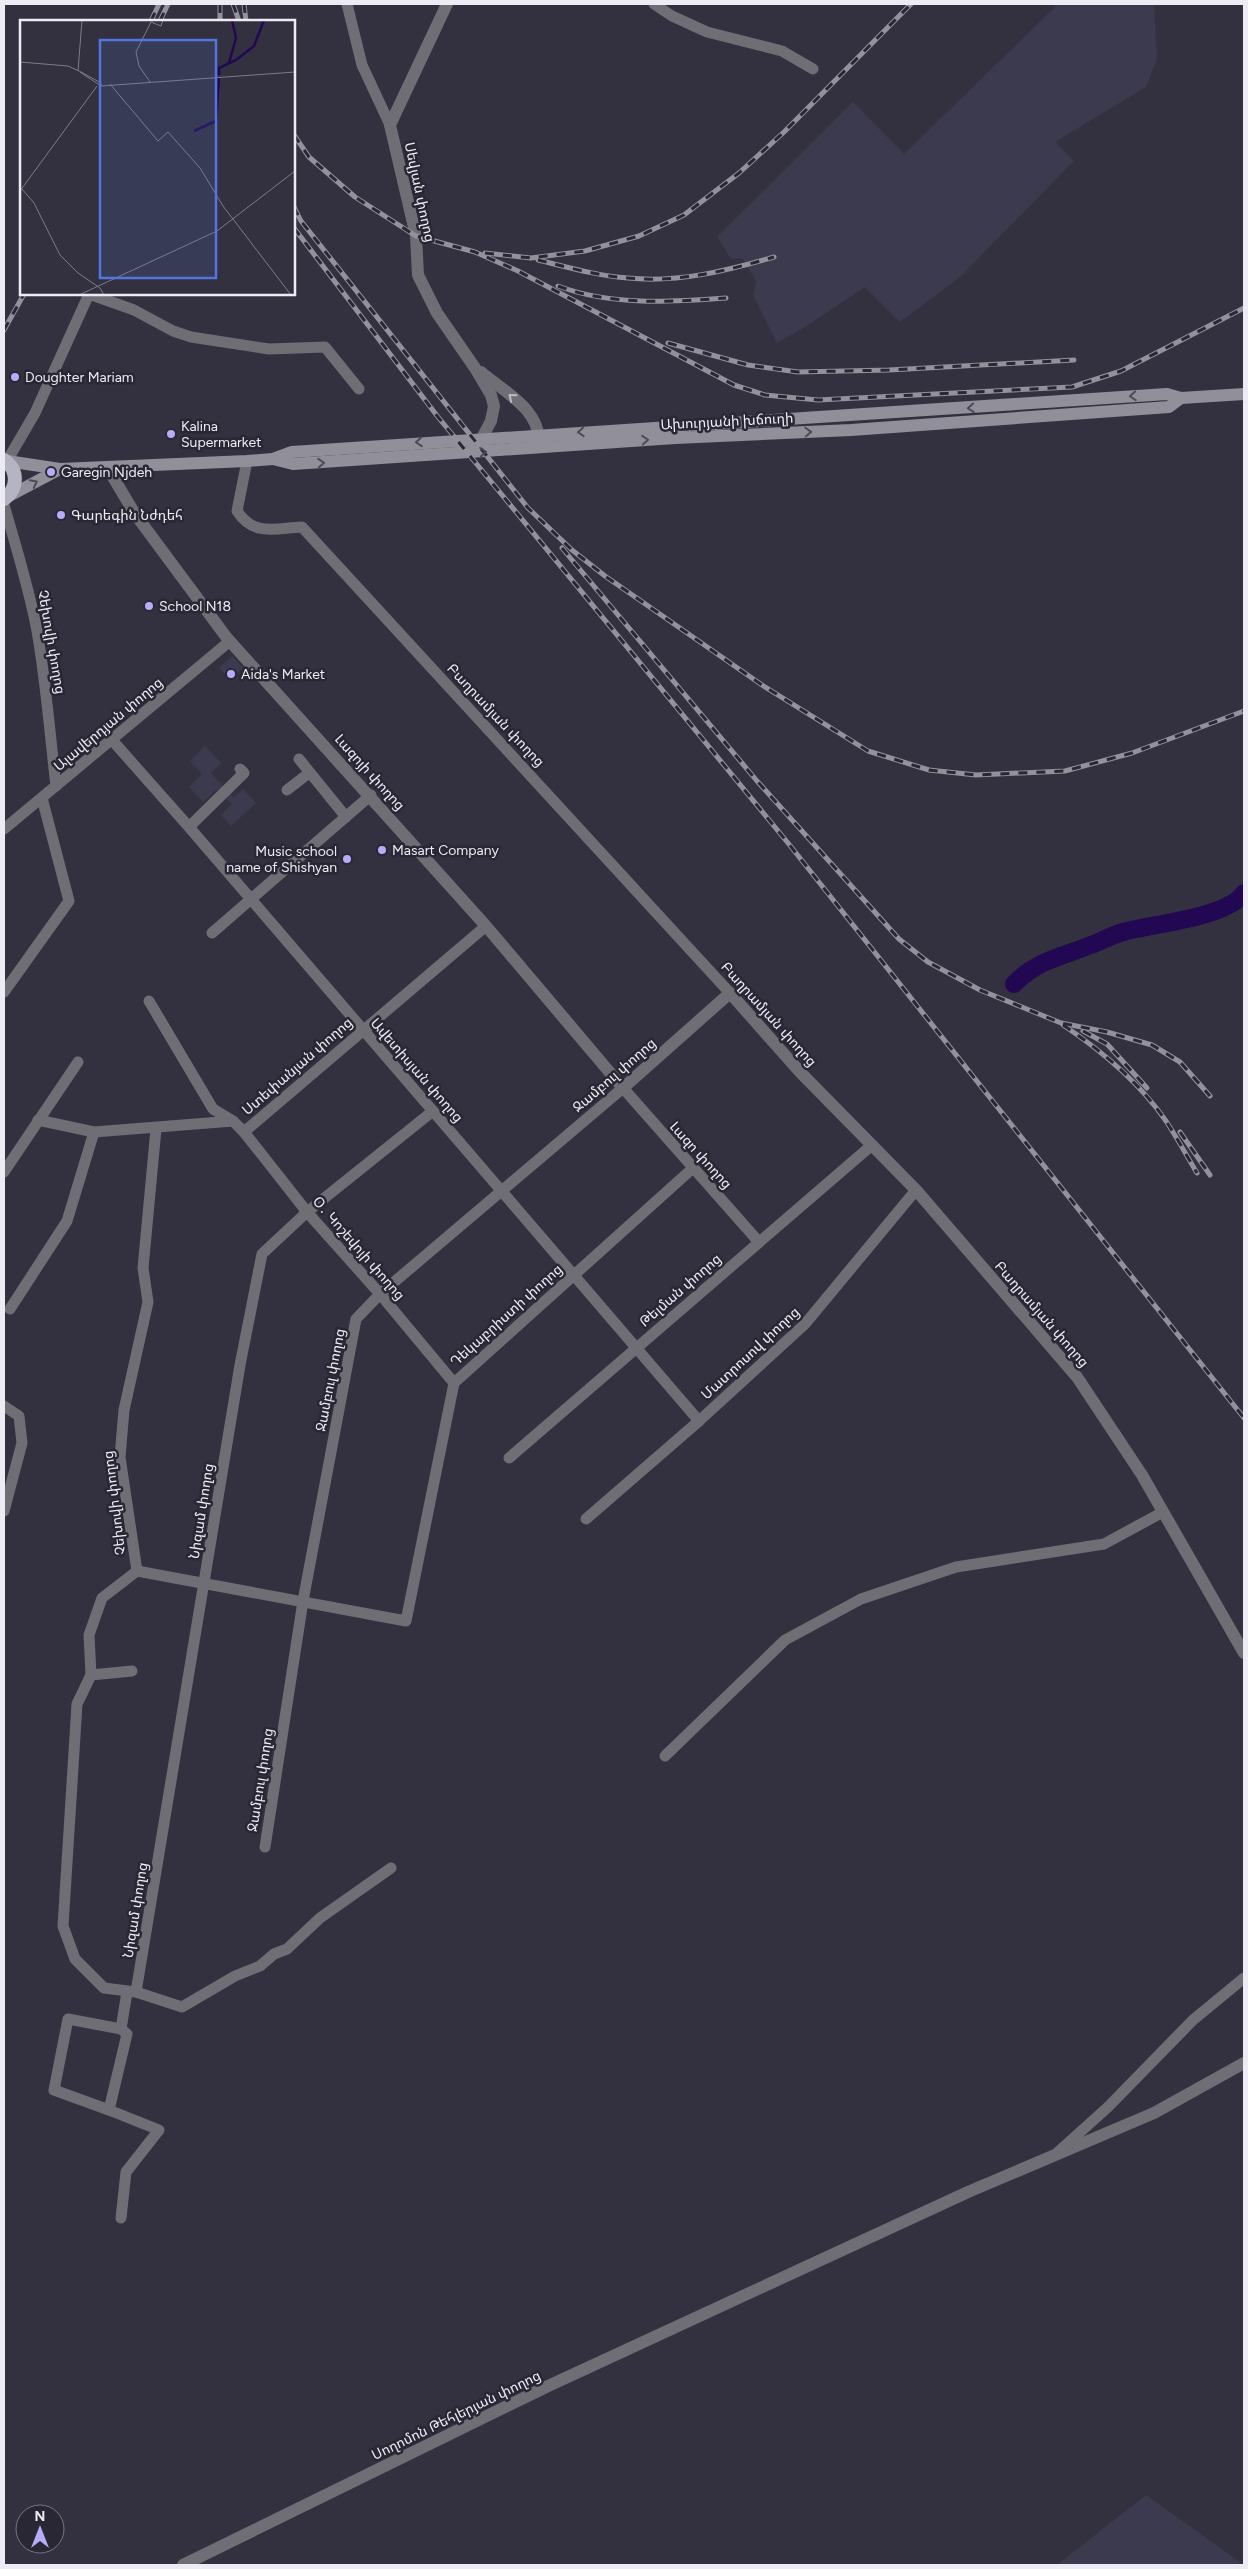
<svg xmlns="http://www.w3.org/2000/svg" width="1248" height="2569" viewBox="0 0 1248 2569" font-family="Figtree,'Noto Sans Armenian',sans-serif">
<rect width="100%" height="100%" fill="#33313f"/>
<!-- built -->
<g fill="#3c3a4e">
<polygon points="1058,4 1154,4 1157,59 1146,87 1055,142 1074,161 960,277 900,322 865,287 805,327 777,343 753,295 756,281 742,258 731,259 717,237 853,102 904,154"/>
<polygon points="232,656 243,668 230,680 219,668"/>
<polygon points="205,746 221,763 211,773 234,798 243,789 256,803 231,826 221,815 232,804 217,789 203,802 189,787 202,774 190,761"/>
<polygon points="1146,2495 1244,2565 1057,2565"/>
</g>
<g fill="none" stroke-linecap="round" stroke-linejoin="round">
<!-- river -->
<path stroke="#220853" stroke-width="18" d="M1014,984C1037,960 1061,957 1091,945C1102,941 1112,935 1123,932C1151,924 1227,918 1244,893"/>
<!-- minor -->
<g stroke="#6f6e75" stroke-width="11">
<polyline points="347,4 362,65 390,125"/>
<polyline points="654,4 672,16 707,32 782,51 813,69"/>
<polyline points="7,461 35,413 89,294 134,310 173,331 191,337 269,349 325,347 359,389"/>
<path d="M247,461L237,511C254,537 275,528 302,527L730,993"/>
<path d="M4,505C16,547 29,588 37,631C46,682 50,735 56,786"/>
<polyline points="112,740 189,827 699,1421"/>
<polyline points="299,759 346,817"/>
<polyline points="287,790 309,773"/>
<polyline points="189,827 244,773 240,769"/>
<polyline points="4,829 230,641"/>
<polyline points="212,933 371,795"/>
<polyline points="4,992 69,901 42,798"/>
<polyline points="149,1001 213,1109 233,1121"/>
<polyline points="38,1120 94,1132 233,1121 244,1132 486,926"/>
<polyline points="244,1132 307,1212 380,1294 454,1383"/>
<polyline points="4,1172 78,1062"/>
<polyline points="10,1309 67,1221 94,1132"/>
<polyline points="4,1406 19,1416 22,1443 4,1511"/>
<polyline points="509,1458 872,1145"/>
<polyline points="586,1519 699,1421 805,1324 916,1190"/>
<polyline points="137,1571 406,1621 454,1383 693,1168"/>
<polyline points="137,1571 102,1598 89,1635 91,1675 77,1704 63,1926 75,1959 104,1988 136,1992 182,2007 235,1976 260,1966 274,1954 287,1949 320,1918 391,1868"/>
<polyline points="137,1571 120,1457 124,1410 148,1302 143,1268 156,1129"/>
<polyline points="91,1675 132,1671"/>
<polyline points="665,1756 785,1640 861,1599 956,1567 1104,1544 1163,1512"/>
<polyline points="265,1847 303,1601 356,1319 380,1294 623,1088 758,1241"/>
<polyline points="136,1992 240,1365 262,1254 307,1212 433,1111"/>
<polyline points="121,2029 68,2019 54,2090 109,2110 127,2034 121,2029 127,1992"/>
<polyline points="109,2110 159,2130 126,2172 121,2218"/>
<polyline points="1058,2152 1108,2107 1193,2020 1244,1978"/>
</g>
<!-- tertiary -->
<g stroke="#6f6e75" stroke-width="12">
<polyline points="447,4 390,125 416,236 418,275 437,313 475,368 491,395 494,406 491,421 482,438"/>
<path d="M481,372C503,391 543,411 538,444"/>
<polyline points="107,467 135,514 227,638 486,926 623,1088 730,993 800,1072 916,1190 1077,1377 1142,1475 1244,1653"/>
<polyline points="183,2565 546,2387 968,2192 1154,2113 1244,2063"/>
</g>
<!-- secondary -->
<g stroke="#908f9a" stroke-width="12">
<polyline points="273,459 293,464 675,438 851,430 1169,407 1181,398"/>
<polyline points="7,461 60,469"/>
<path d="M9,496L60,469L247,461L273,459L292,452C583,430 875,415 1167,394L1181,398L1244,394"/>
</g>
<!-- trunk -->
<path stroke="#b4b4c3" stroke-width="14" d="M4,460C19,470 18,489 4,499"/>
<!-- rail casing -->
<g stroke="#93919c" stroke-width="5">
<g id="rail">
<polyline points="220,4 220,21"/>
<polyline points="233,4 239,21"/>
<polyline points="244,4 246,21"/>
<polyline points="151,21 159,4"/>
<polyline points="160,21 168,4"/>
<polyline points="294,135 309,157 355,197 416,236 475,252 518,271 734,385 765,395 818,400 1072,387 1121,371 1244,308"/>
<polyline points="294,207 301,221 528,508 572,550 605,576 762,685 868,751 929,770 976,775 1065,771 1132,753 1244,711"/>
<polyline points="294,228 438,417 788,843 1244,1418"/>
<polyline points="485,253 531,258 585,251 639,236 684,215 739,173 784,132 911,4"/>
<path d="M538,260C567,267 598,276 628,278C678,283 726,271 774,257"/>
<path d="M558,286C611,306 670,302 726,298"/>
<polyline points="4,330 24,294"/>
<polyline points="668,343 748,365 798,372 889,370 1074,360"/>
<polyline points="562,548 757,781 899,939 928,962 980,990 1061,1023 1107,1032 1152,1045 1180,1062 1210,1096"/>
<path d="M1063,1025C1102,1051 1139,1082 1166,1121C1177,1138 1187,1156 1197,1173"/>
<polyline points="1083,1031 1107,1044 1147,1088"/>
<polyline points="1180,1132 1210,1175"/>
</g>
</g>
<!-- rail -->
<use href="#rail" stroke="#292734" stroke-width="3" stroke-dasharray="9" stroke-linecap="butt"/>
</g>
<!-- one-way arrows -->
<defs><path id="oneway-chevron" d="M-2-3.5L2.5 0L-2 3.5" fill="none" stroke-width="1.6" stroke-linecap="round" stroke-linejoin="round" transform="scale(1.25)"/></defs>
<g stroke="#4d4b58">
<use href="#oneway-chevron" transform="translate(1133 396) rotate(176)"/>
<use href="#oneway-chevron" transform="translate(971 408) rotate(176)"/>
<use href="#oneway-chevron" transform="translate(581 432) rotate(177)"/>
<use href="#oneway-chevron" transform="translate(808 432) rotate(-2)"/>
<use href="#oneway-chevron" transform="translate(645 440) rotate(-4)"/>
<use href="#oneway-chevron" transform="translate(419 442) rotate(176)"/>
<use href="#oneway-chevron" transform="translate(483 452) rotate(-5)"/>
<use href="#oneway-chevron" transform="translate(321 463) rotate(-4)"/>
<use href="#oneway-chevron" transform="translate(34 483) rotate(-27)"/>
</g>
<use stroke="#bbbac2" href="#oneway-chevron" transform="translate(512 397) rotate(-141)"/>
<!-- markers -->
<g fill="#b6acf8" stroke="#292734" stroke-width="2">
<circle cx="15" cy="377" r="5"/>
<circle cx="171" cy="434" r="5"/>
<circle cx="51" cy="472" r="5"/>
<circle cx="61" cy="515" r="5"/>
<circle cx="149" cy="606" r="5"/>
<circle cx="231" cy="674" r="5"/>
<circle cx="382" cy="850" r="5"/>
<circle cx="347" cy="859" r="5"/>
</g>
<g text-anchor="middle" stroke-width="5" stroke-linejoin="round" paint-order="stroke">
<!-- street labels -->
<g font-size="14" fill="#edecf5" stroke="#292734">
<text transform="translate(420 192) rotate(78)" y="5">Սեվյան փողոց</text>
<text transform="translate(727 421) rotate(-3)" y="5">Ախուրյանի խճուղի</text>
<text transform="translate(52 642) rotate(80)" y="5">Չեխովի փողոց</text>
<text transform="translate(496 715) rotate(47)" y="5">Բաղրամյան փողոց</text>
<text transform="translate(108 724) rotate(-40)" y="5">Ալավերդյան փողոց</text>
<text transform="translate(370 772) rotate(48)" y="5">Լազոյի փողոց</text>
<text transform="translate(769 1014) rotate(48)" y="5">Բաղրամյան փողոց</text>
<text transform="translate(297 1066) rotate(-41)" y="5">Ստեփանյան փողոց</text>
<text transform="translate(417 1070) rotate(49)" y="5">Ավետիսյան փողոց</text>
<text transform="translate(614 1075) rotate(-41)" y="5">Ջամբուլ փողոց</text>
<text transform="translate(701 1155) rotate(48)" y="5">Լազո փողոց</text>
<text transform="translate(359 1248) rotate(49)" y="5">Օ․ Կոշեվոյի փողոց</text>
<text transform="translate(680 1290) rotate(-41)" y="5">Թելման փողոց</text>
<text transform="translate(1042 1314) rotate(49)" y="5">Բաղրամյան փողոց</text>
<text transform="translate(506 1315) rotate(-42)" y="5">Դեկաբրիստի փողոց</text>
<text transform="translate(750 1353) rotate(-43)" y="5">Մատրոսով փողոց</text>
<text transform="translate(330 1380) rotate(-79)" y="5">Ջամբուլ փողոց</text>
<text transform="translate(114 1503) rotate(-97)" y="5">Չեխովի փողոց</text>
<text transform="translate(201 1511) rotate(-81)" y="5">Նիզամ փողոց</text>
<text transform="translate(260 1780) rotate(-81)" y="5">Ջամբուլ փողոց</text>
<text transform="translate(135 1910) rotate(-81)" y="5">Նիզամ փողոց</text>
<text transform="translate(456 2415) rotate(-26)" y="5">Սողոմոն Թեհլերյան փողոց</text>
</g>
<!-- poi labels -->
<g font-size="14" fill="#edecf5" stroke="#292734" text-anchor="start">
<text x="25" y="382">Doughter Mariam</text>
<text x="181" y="431">Kalina<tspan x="181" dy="16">Supermarket</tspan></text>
<text x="61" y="477">Garegin Njdeh</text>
<text x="71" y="520">Գարեգին Նժդեհ</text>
<text x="159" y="611">School N18</text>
<text x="241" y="679">Aida's Market</text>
<text x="392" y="855">Masart Company</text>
<text x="337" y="856" text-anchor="end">Music school<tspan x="337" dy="16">name of Shishyan</tspan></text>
</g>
</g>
<!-- overview -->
<g transform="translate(20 20)">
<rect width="275" height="275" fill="#33313f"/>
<path fill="none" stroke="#220853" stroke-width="2.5" d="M209,43L216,18L212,0M199,55V48L216,40L234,26L244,0M174,111L196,101L199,58"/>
<path fill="none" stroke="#7d7c88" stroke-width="1" d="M0,42L48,46L61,52L81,63V66L60,52M58,51L62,0M130,62L119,46L116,32L131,2L141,6L143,0M90,64L138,121L148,112L180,148L203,186L271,275M81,66L275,52M2,169L14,183L40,235L58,253L80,268L84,275M0,171L77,66M59,275L197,211L275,151"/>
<path fill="#5176df" fill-opacity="0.15" stroke="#5176df" stroke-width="2.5" d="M80,20H196V258H80Z"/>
<rect width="275" height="275" fill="none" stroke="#edecf5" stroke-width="2.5"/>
</g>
<!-- border -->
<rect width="1248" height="2569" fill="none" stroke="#edecf5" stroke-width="10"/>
<!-- north arrow -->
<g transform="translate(40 2529)"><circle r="24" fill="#292734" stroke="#777681"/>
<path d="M0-4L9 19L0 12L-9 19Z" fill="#b6acf8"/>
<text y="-8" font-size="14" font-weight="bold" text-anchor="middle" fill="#edecf5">N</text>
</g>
</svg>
